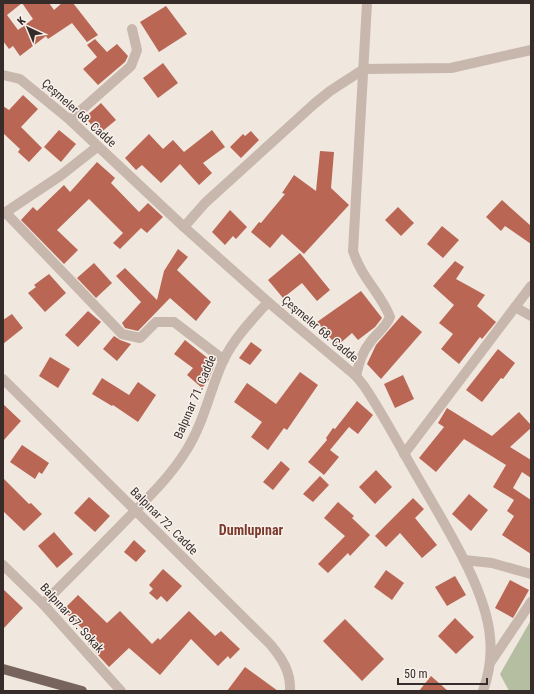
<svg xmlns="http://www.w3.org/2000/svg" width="534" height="694" viewBox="0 0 534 694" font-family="'Roboto Condensed',sans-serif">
<rect width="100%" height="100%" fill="#f0e7df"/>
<!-- green -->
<polygon fill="#b5bea0" points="531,620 531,691 509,691 500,674"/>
<!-- building -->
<g fill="#b96754">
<polygon points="3,3 22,3 7,15 18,30 33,19 22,3 49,3 54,10 62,3 73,3 98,35 87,42 72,23 48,39 46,36 20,56 13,46 9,49 3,41"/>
<polygon points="166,6 187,34 159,52 140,22"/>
<polygon points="95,39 107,52 117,44 128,56 125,62 98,85 83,69 97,57 87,45"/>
<polygon points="163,63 178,83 158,98 143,78"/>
<polygon points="23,95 38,109 21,127 42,148 29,162 18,152 20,149 3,133 3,106 9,110"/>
<polygon points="101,103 116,120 99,134 85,117"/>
<polygon points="59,130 76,144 61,162 44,147"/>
<polygon points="212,130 225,147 203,163 212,173 199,185 180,164 161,183 142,165 136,170 125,158 149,134 163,149 173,140 184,152"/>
<polygon points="251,131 259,140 241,158 230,147 243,134 245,136"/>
<polygon points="320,151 334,152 331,188 349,205 304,254 282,234 270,248 251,232 259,222 261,223 285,194 282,193 294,175 316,191"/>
<polygon points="97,162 115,178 111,183 139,212 148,203 163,217 147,233 141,228 120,249 113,243 123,233 89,199 57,230 78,250 64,264 21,220 33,207 37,211 64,185 70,192"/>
<polygon points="502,200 531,226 531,244 505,226 501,231 486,217"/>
<polygon points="398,207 414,223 401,236 385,220"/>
<polygon points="230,210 247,227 236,239 233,236 225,245 212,232"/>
<polygon points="442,226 459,240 443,258 427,244"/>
<polygon points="178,249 188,257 177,270 211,302 196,321 170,298 138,331 125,328 122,323 141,302 116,276 125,268 157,300 164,271"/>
<polygon points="300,253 330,290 317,301 302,283 283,298 268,280"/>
<polygon points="455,261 464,267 456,279 485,295 477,306 496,322 482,339 480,337 459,364 441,349 453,334 439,323 454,305 433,286"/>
<polygon points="94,263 112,283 96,298 77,278"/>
<polygon points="49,274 66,293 45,312 28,293 36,287 34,285"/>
<polygon points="361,291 382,318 375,327 358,340 352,333 337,346 317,322"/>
<polygon points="88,311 101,322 78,347 65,335"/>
<polygon points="12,314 23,328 3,344 3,320"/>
<polygon points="402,315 422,332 381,379 367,364 376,345"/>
<polygon points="114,336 120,340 131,344 117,361 103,349"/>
<polygon points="185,340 215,364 208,381 202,388 187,375 193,368 174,354"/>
<polygon points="251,342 262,350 250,365 239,358"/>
<polygon points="498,349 515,363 503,379 501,378 482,402 466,390"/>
<polygon points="50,357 70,369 58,388 39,376"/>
<polygon points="300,372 318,385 287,430 284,428 268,450 251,437 262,422 234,402 247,383 276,404"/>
<polygon points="403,375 414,399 395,408 384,384"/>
<polygon points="102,378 129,395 138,382 156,395 138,422 113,405 112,406 92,394"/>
<polygon points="357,401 373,415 358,434 349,427 330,450 339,457 324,475 308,462 327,440 326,438 333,428 335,429"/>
<polygon points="3,404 21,421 3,441"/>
<polygon points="447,408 492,436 519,412 531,425 531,428 510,447 531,460 531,478 522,472 513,488 531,500 531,554 502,535 514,516 507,511 514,500 493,487 506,465 464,439 436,472 419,458 444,427 438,423"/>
<polygon points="22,445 49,463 42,474 39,472 35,479 10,462"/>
<polygon points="281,461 290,469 273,490 263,482"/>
<polygon points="376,470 392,487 375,504 359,487"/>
<polygon points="320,476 329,485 313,502 303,494"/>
<polygon points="3,478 29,504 31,503 42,514 24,531 3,511"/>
<polygon points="469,494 488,510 471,531 452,514"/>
<polygon points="89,497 110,516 95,532 74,513"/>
<polygon points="413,498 424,509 415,518 437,545 422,558 400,533 386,547 375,536"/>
<polygon points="338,502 354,516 352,518 370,535 350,556 348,553 328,573 318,564 345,536 324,518"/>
<polygon points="54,532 73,554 57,568 38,546"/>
<polygon points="134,540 146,551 136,562 124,552"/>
<polygon points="163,569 182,586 167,602 161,596 157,600 149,593 153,589 149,585"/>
<polygon points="386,570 404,583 392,600 374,587"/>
<polygon points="455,576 466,595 447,606 435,587"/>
<polygon points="510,580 529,590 513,618 495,608"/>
<polygon points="3,589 23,608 3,629"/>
<polygon points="78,595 107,623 120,611 152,644 158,638 160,640 189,611 215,636 221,631 240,649 230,659 228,656 218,666 191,639 160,675 129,648 109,667 87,643 92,638 63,610"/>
<polygon points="455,618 474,637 456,654 438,636"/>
<polygon points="345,619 384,659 362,681 323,641"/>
<polygon points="245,667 278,691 227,691"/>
<polygon points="431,676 448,691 419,691"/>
</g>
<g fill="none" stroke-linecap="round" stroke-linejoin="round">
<!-- minor -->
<g stroke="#c7b7ac" stroke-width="10">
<path d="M3,75L20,79L70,120L184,227L268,302L356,376L364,386C385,417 402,451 421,483C445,525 486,589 490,637C492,656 489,674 483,691"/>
<polyline points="70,120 131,66 137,50 132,29"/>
<polyline points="5,212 122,334 140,338 156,322 174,322 224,360"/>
<polyline points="3,214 60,176 97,147"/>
<polyline points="184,227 205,203 314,104 330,91 364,69 451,68 531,50"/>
<polyline points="515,307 531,316"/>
<path d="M356,376C359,363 362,352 371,341C377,333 386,327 390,317C380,292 362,279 353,251L367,3"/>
<path d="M3,379L270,644C282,658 291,672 290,691"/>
<polyline points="404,454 531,286"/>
<polyline points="464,560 492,563 531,574"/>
<polyline points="3,565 43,604 121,691"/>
<path d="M43,604C71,576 99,548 126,520C147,499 170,477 186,451C204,423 210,389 224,359C235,337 252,320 268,302"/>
<polyline points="490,663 531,602"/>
</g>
<!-- major -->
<polyline stroke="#76645d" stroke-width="10" points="3,669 82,691"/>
</g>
<g text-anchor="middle" stroke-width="3" stroke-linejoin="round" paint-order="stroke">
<!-- street labels -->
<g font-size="12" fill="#362d2a" stroke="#f8f1eb">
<text transform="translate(79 113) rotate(42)" y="4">Çeşmeler 68. Cadde</text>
<text transform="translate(320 329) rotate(40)" y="4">Çeşmeler 68. Cadde</text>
<text transform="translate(195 397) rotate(-67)" y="4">Balpınar 71. Cadde</text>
<text transform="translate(164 521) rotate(45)" y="4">Balpınar 72. Cadde</text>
<text transform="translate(72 618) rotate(48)" y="4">Balpınar 67. Sokak</text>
</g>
<!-- quarter labels -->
<g font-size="14" font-weight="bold" fill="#7c3a2c" stroke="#f8f1eb">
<text x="251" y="535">Dumlupınar</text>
</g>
</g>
<!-- border -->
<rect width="534" height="694" fill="none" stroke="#362d2a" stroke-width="8"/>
<!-- north arrow -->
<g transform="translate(28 28) rotate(316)" stroke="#f8f1eb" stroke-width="3" paint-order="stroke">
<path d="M0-3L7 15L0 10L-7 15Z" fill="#362d2a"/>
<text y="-6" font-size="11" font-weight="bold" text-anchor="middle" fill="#362d2a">K</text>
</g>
<!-- scale -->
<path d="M398 678v6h89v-6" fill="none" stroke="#362d2a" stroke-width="2"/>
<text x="404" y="678" font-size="12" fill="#362d2a" stroke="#f8f1eb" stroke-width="3" paint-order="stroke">50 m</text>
</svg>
